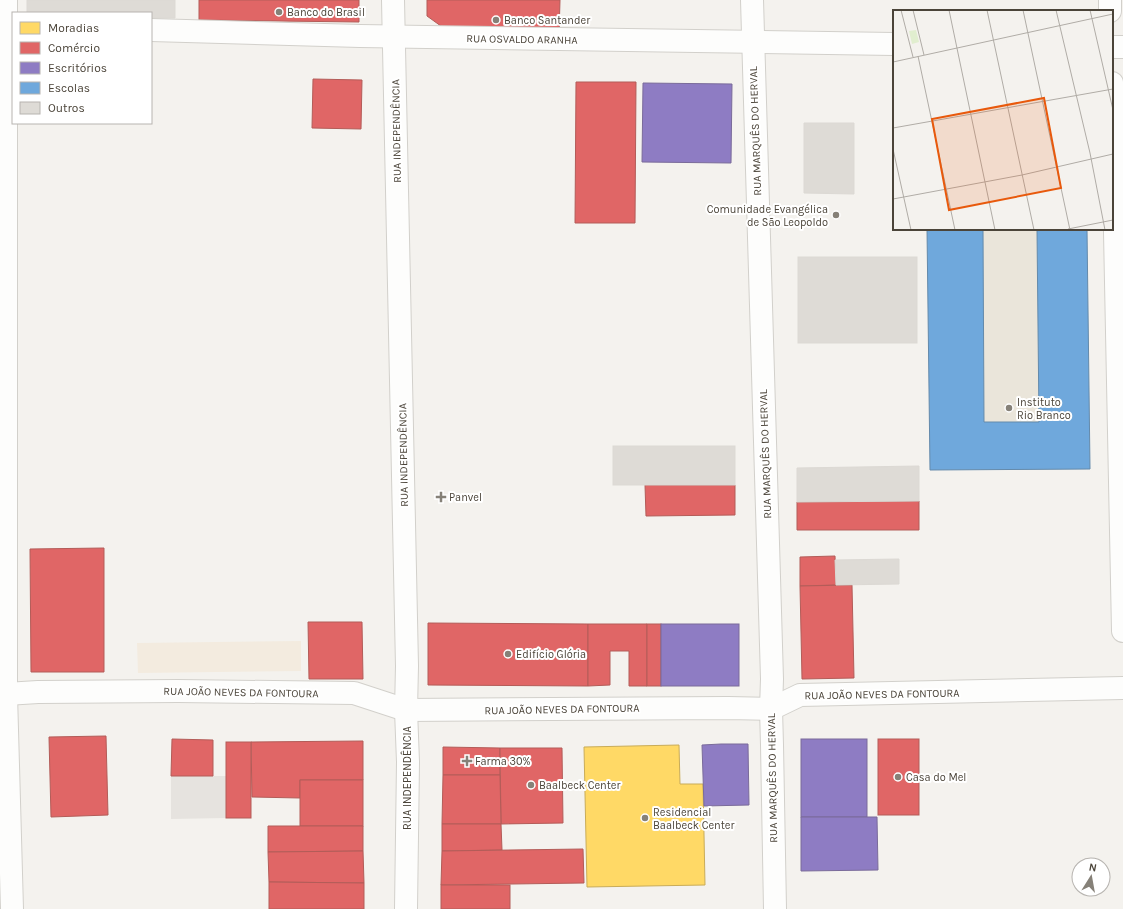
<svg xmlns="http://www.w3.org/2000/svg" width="1123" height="909" viewBox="0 0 1123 909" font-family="Karla,sans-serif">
<rect width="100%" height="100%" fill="#f4f2ee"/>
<!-- commercial -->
<polygon fill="#f3ebdf" points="301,641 301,671 138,673 137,643"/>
<!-- education -->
<polygon fill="#eae5da" points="927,229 1087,229 1090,469 930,470"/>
<!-- parking -->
<polygon fill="#e6e3df" points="171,776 226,776 226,818 171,819"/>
<!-- homes -->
<polygon fill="#ffd966" stroke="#c9ac58" points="679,745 680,784 703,784 705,885 587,887 584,747"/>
<!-- shops -->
<g fill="#e06666" stroke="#b35c58">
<polygon points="199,0 359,0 359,22 199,20"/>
<polygon points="427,0 560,0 559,35 452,34 427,16"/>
<polygon points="313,79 362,80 361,129 312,128"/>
<polygon points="576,82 636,82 635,223 575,223"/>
<polygon points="645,485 735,485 735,515 646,516"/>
<polygon points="919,501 919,530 797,530 797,502"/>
<polygon points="104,548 104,672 31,672 30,549"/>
<polygon points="835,556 836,585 800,586 800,557"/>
<polygon points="852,585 854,678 802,679 800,586"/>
<polygon points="308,622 362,622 363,679 309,679"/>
<polygon points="428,623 588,624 588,686 428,685"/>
<polygon points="588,624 647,624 647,686 629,686 629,651 610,651 610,685 588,686"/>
<rect x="647" y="624" width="14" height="62"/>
<polygon points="106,736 108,815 51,817 49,737"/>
<polygon points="172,739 213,740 213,776 171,776"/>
<rect x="878" y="739" width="41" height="76"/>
<polygon points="363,741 363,780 300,780 300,798 252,797 251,742"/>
<rect x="226" y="742" width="25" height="76"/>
<polygon points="443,747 500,748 500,775 443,775"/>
<polygon points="500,748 562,748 563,823 501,824"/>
<polygon points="443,775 500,775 501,824 442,824"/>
<rect x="300" y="780" width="63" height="46"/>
<polygon points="442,824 501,824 502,850 442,851"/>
<polygon points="268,826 363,826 363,851 268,852"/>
<polygon points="583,849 584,883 441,885 442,851"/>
<polygon points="363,851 364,883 269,882 268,852"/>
<polygon points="269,882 364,883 364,909 269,909"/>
<rect x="441" y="885" width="69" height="24"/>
</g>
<!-- offices -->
<g fill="#8e7cc3" stroke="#7a6b9a">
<polygon points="643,83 732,84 731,163 642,162"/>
<rect x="661" y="624" width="78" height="62"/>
<rect x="801" y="739" width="66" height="78"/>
<polygon points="721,744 748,744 749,805 704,806 702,745"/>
<polygon points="801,817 877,817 878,870 801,871"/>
</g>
<!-- schools -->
<polygon fill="#6fa8dc" stroke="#648aab" points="927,229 983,229 984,422 1039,422 1037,229 1087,229 1090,469 930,470"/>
<!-- building -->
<g fill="#dedbd6" stroke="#dcd9d4">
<polygon points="27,0 175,0 175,18 151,18 151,13 27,13"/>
<polygon points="804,123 854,123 854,194 804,193"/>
<rect x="798" y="257" width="119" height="86"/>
<rect x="613" y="446" width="122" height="39"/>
<polygon points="919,466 919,501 797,502 797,468"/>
<polygon points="899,559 899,584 836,585 835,560"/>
</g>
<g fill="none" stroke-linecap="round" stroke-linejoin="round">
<!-- minor casing -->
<g stroke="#d2d0cb" stroke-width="24">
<polyline id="minor" points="6,694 38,692 178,691 354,693 406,710 728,708 771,709"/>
</g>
<!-- tertiary casing -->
<g stroke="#d2d0cb" stroke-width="24">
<g id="tertiary">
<polyline points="6,0 6,694 12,909"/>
<polyline points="393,0 407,666 406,710 408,762 406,909"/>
<polyline points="752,0 772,679 771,709 772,745 775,909"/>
<polyline points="1110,0 1110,11"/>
<polyline points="151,30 360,36 894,44"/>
<polyline points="1112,47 1123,47"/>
<polyline points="1112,83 1123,631"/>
<polyline points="771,709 800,695 1123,688"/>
</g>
</g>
<!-- minor -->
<use href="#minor" stroke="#fdfdfc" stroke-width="22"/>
<!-- tertiary -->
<use href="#tertiary" stroke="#fdfdfc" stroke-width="22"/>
</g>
<!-- markers -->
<g fill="#868178" stroke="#fff" stroke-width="1.5">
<circle cx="279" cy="12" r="4"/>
<circle cx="496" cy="20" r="4"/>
<circle cx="836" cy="215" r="4"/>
<circle cx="1009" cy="408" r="4"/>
<path d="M439 491h4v4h4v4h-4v4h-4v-4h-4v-4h4z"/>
<circle cx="508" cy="654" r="4"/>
<path d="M465 755h4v4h4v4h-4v4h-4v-4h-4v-4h4z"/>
<circle cx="898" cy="777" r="4"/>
<circle cx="531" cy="785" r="4"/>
<circle cx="645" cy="818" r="4"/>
</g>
<g text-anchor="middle" stroke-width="4" stroke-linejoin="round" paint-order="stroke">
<!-- poi labels -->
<g font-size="11" fill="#4b4439" stroke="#fff" text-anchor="start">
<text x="287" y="16">Banco do Brasil</text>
<text x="504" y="24">Banco Santander</text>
<text x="828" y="213" text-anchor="end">Comunidade Evangélica<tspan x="828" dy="13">de São Leopoldo</tspan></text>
<text x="1017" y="406">Instituto<tspan x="1017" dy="13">Rio Branco</tspan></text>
<text x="449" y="501">Panvel</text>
<text x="516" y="658">Edifício Glória</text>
<text x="475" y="765">Farma 30%</text>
<text x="906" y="781">Casa do Mel</text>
<text x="539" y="789">Baalbeck Center</text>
<text x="653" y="816">Residencial<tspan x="653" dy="13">Baalbeck Center</tspan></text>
</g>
<!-- street labels -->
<g font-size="11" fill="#4b4439" stroke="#fff">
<text transform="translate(522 39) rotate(1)" y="4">RUA OSVALDO ARANHA</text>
<text transform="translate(396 131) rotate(-91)" y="4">RUA INDEPENDÊNCIA</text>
<text transform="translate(755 131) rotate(-92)" y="4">RUA MARQUÊS DO HERVAL</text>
<text transform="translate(765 454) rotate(-92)" y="4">RUA MARQUÊS DO HERVAL</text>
<text transform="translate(403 455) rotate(-91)" y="4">RUA INDEPENDÊNCIA</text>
<text transform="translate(241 692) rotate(1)" y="4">RUA JOÃO NEVES DA FONTOURA</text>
<text transform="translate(882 694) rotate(-1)" y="4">RUA JOÃO NEVES DA FONTOURA</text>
<text transform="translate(562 709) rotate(-1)" y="4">RUA JOÃO NEVES DA FONTOURA</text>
<text transform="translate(407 778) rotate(-90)" y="4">RUA INDEPENDÊNCIA</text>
<text transform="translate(772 778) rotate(-91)" y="4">RUA MARQUÊS DO HERVAL</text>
</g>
</g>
<!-- overview -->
<g transform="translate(893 10)">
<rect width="220" height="220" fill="#f4f2ee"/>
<path d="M23,20L26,32L19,34L16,21Z" fill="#e1eecf"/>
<path fill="none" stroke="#b0aca6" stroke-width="1" d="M8,0L20,47M20,0L31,45M56,0L102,220M94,0L141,220M130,0L177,220M163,0L197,143L212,220M197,0L220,100M25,46L62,220M0,52L220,4M0,118L220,79M0,139L18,220M0,189L129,165L220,144M175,219L220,210"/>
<path fill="#e8590c" fill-opacity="0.15" stroke="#e8590c" stroke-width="2" d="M151,88L168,178L56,200L39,109Z"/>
<rect width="220" height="220" fill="none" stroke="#4b4439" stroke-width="2"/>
</g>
<!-- legend -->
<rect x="12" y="12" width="140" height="112" fill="#ffffff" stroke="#b7b4b0"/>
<rect x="20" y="22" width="20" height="12" fill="#ffd966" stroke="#b7b4b0"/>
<text x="48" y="32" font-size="12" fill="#4b4439">Moradias</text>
<rect x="20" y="42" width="20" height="12" fill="#e06666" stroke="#b7b4b0"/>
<text x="48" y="52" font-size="12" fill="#4b4439">Comércio</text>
<rect x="20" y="62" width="20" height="12" fill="#8e7cc3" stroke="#b7b4b0"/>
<text x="48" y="72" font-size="12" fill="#4b4439">Escritórios</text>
<rect x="20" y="82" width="20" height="12" fill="#6fa8dc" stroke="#b7b4b0"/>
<text x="48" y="92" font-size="12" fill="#4b4439">Escolas</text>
<rect x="20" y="102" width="20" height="12" fill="#dedbd6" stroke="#b7b4b0"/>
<text x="48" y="112" font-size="12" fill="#4b4439">Outros</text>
<!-- north arrow -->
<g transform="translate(1091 877) rotate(11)"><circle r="19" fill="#ffffff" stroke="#b7b4b0"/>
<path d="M0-3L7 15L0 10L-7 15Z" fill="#868178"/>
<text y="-6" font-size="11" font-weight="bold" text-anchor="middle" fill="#4b4439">N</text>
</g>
</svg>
